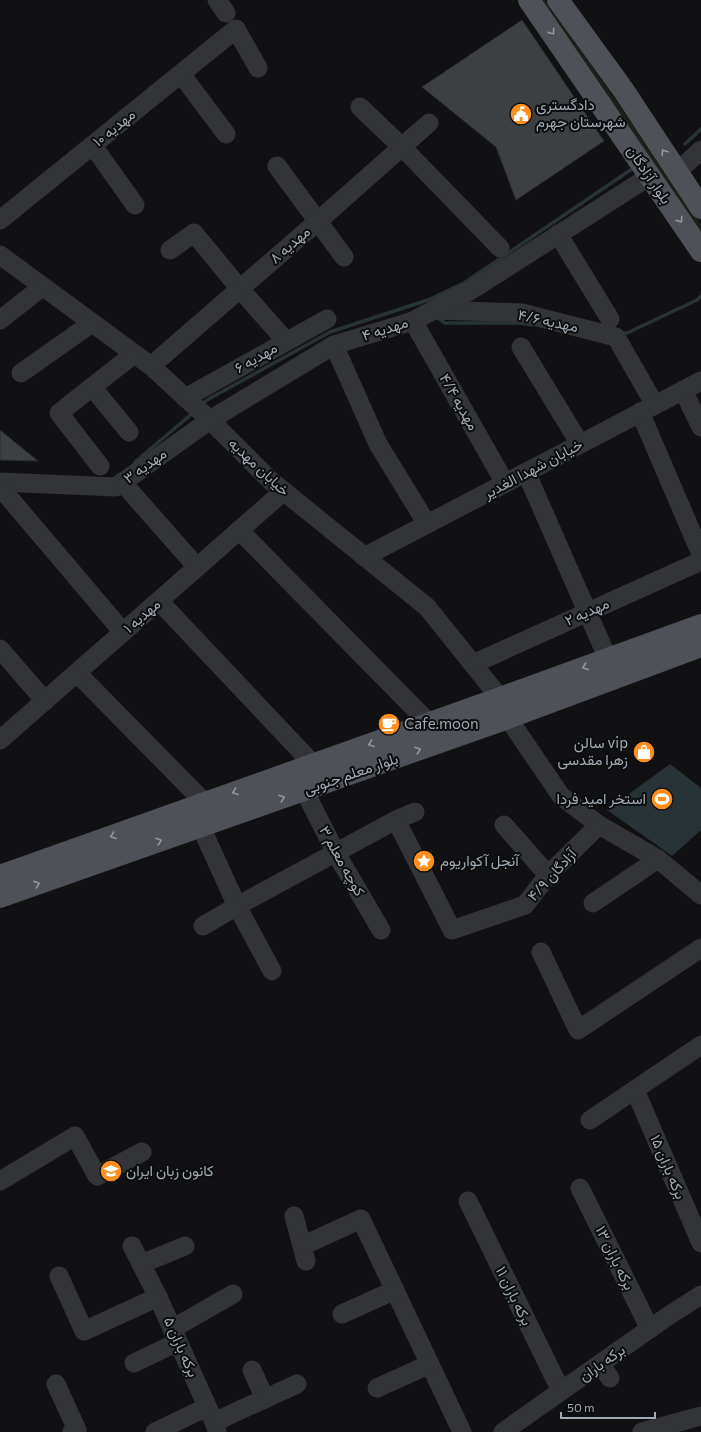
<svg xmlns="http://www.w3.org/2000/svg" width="701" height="1432" viewBox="0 0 701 1432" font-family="Commissioner,Vazirmatn,sans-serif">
<rect width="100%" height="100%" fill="#111113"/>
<!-- green -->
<polygon fill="#192119" points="537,0 545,0 664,169 701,224 701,244"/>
<!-- water -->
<polygon fill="#273337" points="670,764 701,788 701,830 672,856 607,810"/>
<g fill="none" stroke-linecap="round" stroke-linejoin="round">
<!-- stream -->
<g stroke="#273337" stroke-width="3.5">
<polyline points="685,144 701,129"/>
<polyline points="438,318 445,323 520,323 532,325"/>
<polyline points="621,333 627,333 697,300 701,296"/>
<polyline points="201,405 207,400 330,332 428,300 464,283 635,167"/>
<polyline points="135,462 194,412"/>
</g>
</g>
<!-- building -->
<g fill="#3d4043" stroke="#2b2c2f">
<polygon points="522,20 604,141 516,200 496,147 422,87"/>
<polygon points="0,430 38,461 0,460"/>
</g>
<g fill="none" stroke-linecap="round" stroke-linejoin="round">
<!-- minor -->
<g stroke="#323438" stroke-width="19">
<polyline points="217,0 226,13"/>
<polyline points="181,74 226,134"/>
<polyline points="360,107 402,147 500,248"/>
<polyline points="93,146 135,205"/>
<polyline points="277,166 344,257"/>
<polyline points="677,172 701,150"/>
<polyline points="0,220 236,29 258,68"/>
<polyline points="558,234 610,319"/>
<polyline points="170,250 194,233 240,289 286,341"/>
<polyline points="0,255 151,366 210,420 271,481 427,607 500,698"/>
<polyline points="433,310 522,313 616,337 655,405"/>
<polyline points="0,320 42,287"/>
<polyline points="413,321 505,483"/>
<polyline points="334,345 378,444 427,524"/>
<polyline points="521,347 580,444"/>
<polyline points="151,366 317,222 429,123"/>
<polyline points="21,373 92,323"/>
<polyline points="92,387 129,432"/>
<polyline points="683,390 701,427"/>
<polyline points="185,398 327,319"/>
<polyline points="640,412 701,554"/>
<polyline points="100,466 59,413 134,354"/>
<polyline points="526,472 608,659"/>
<polyline points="0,482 116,487 210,420 334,345 413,321 473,289 650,176"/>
<polyline points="122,482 197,567"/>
<polyline points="0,487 123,632"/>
<polyline points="239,530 429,723"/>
<polyline points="364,557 701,381"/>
<polyline points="159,601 313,764"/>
<polyline points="0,649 45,701"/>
<polyline points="473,664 701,561"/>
<polyline points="77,673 205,803"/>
<polyline points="508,718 561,796 599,825 658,859 701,895"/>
<polyline points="0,740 284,491"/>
<polyline points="304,790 336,853 381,930"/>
<polyline points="396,820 415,812"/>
<polyline points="504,825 548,875"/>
<polyline points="201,827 237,906 272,971"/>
<polyline points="593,903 658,859"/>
<polyline points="203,926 237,906 396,820 452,930 525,905 548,875 599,825"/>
<polyline points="541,952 578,1030 701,948"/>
<polyline points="635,1090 701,1243"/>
<polyline points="590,1120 701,1045"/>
<polyline points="0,1181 75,1136 97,1176 142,1152"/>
<polyline points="580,1188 650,1329"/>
<polyline points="468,1201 561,1391"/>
<polyline points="294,1216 306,1261"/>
<polyline points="132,1246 158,1297 215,1424 217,1432"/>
<polyline points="302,1246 361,1219 462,1432"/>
<polyline points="141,1264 185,1246"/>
<polyline points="59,1276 84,1331 158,1297"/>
<polyline points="342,1314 395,1290"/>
<polyline points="172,1329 233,1294"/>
<polyline points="134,1363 178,1342"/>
<polyline points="600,1364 610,1378"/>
<polyline points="252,1370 265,1399"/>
<polyline points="56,1384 77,1430 72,1432"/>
<polyline points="377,1388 430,1364"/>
<polyline points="215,1424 225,1417 297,1384"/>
<polyline points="155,1432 207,1407"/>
<polyline points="503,1432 668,1316 701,1295"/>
<polyline points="642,1432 701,1416"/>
</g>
<!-- major -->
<g stroke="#4e5158" stroke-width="22">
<polyline points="529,0 701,251"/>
<polyline points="558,0 624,91 701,208"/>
<polyline points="0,876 500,698 701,625"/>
<polyline points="0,897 508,718 701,646"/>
</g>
</g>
<!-- one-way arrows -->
<defs><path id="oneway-chevron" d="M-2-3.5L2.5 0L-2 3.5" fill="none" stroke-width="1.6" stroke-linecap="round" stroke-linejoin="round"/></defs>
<g stroke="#9098a2">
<use href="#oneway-chevron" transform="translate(552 32) rotate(55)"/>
<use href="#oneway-chevron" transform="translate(664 152) rotate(-123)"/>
<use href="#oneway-chevron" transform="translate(680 220) rotate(56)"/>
<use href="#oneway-chevron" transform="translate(585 667) rotate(160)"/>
<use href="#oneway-chevron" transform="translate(371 744) rotate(160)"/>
<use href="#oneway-chevron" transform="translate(418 750) rotate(-19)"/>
<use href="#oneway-chevron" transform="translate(235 792) rotate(160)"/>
<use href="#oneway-chevron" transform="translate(282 798) rotate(-19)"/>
<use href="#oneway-chevron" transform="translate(113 836) rotate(160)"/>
<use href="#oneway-chevron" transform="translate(159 841) rotate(-19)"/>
<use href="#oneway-chevron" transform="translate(37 884) rotate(-19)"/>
</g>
<!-- icons -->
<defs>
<g id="civic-disc" transform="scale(1.15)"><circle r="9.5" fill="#ff8f1d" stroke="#0c0d0e"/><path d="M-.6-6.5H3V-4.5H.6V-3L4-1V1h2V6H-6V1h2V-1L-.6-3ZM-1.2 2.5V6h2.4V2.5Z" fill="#fff"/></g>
<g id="cafe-disc" transform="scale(1.15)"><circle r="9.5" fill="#ff8f1d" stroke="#0c0d0e"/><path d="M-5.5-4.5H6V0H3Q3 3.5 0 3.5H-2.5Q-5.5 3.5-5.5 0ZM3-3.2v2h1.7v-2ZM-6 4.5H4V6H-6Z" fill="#fff"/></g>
<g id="shop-disc" transform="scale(1.15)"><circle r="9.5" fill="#ff8f1d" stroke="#0c0d0e"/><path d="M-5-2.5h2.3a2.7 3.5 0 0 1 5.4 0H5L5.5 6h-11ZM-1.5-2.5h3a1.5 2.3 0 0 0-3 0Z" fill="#fff"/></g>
<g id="stadium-disc" transform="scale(1.15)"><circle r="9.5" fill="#ff8f1d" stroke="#0c0d0e"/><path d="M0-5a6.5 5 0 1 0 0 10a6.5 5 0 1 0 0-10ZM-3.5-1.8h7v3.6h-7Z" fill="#fff"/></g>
<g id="sight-disc" transform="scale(1.15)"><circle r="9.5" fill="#ff8f1d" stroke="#0c0d0e"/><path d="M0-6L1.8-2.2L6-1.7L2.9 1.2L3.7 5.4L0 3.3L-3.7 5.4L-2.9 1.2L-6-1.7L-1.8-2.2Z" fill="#fff"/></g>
<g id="school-disc" transform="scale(1.15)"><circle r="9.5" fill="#ff8f1d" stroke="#0c0d0e"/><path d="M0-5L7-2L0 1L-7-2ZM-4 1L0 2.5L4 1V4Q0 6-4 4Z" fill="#fff"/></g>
</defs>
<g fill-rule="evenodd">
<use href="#civic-disc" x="521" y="114"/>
<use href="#cafe-disc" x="389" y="724"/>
<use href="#shop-disc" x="644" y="752"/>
<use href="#stadium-disc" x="662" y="799"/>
<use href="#sight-disc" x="424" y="861"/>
<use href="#school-disc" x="111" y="1171"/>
</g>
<g text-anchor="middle" stroke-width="4" stroke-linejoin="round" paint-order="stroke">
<!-- poi labels -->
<g font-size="15" fill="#a1aab5" stroke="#0c0d0e" text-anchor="start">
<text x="536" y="110">دادگستری<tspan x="536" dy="17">شهرستان جهرم</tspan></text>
<text x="404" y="729">Cafe.moon</text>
<text x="628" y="748" text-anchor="end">سالن vip<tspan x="628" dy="17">زهرا مقدسی</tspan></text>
<text x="646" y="804" text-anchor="end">استخر امید فردا</text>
<text x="440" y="866">آنجل آکواریوم</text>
<text x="126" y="1176">کانون زبان ایران</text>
</g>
<!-- street labels -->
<g font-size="15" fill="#a1aab5" stroke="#0c0d0e">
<text transform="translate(114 128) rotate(-39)" y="5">مهدیه ۱۰</text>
<text transform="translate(649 175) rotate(56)" y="5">بلوار آزادگان</text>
<text transform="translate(290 245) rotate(-41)" y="5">مهدیه ۸</text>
<text transform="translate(548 321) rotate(12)" y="5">مهدیه ۴/۶</text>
<text transform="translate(385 329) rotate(-18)" y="5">مهدیه ۴</text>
<text transform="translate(256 358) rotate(-30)" y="5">مهدیه ۶</text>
<text transform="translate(459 402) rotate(60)" y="5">مهدیه ۴/۴</text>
<text transform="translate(145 466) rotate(-36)" y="5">مهدیه ۳</text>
<text transform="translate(259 467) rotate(43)" y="5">خیابان مهدیه</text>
<text transform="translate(533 469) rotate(-28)" y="5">خیابان شهدا الغدیر</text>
<text transform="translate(587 612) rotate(-24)" y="5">مهدیه ۲</text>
<text transform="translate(142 616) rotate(-41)" y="5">مهدیه ۱</text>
<text transform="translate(351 774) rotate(-19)" y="5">بلوار معلم جنوبی</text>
<text transform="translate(342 861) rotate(61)" y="5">کوچه معلم ۳</text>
<text transform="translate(552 875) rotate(-48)" y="5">آزادگان ۴/۹</text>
<text transform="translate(668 1167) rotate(67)" y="5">برکه باران ۱۵</text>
<text transform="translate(615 1258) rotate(64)" y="5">برکه باران ۱۳</text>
<text transform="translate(514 1296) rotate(64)" y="5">برکه باران ۱۱</text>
<text transform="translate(181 1347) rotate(66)" y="5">برکه باران ۵</text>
<text transform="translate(602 1363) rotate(-35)" y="5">برکه باران</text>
</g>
</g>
<!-- scale -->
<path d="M561 1412v6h94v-6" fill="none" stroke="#a1aab5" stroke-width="2"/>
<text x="567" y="1412" font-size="12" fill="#a1aab5" stroke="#0c0d0e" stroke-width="3" paint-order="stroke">50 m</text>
</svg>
